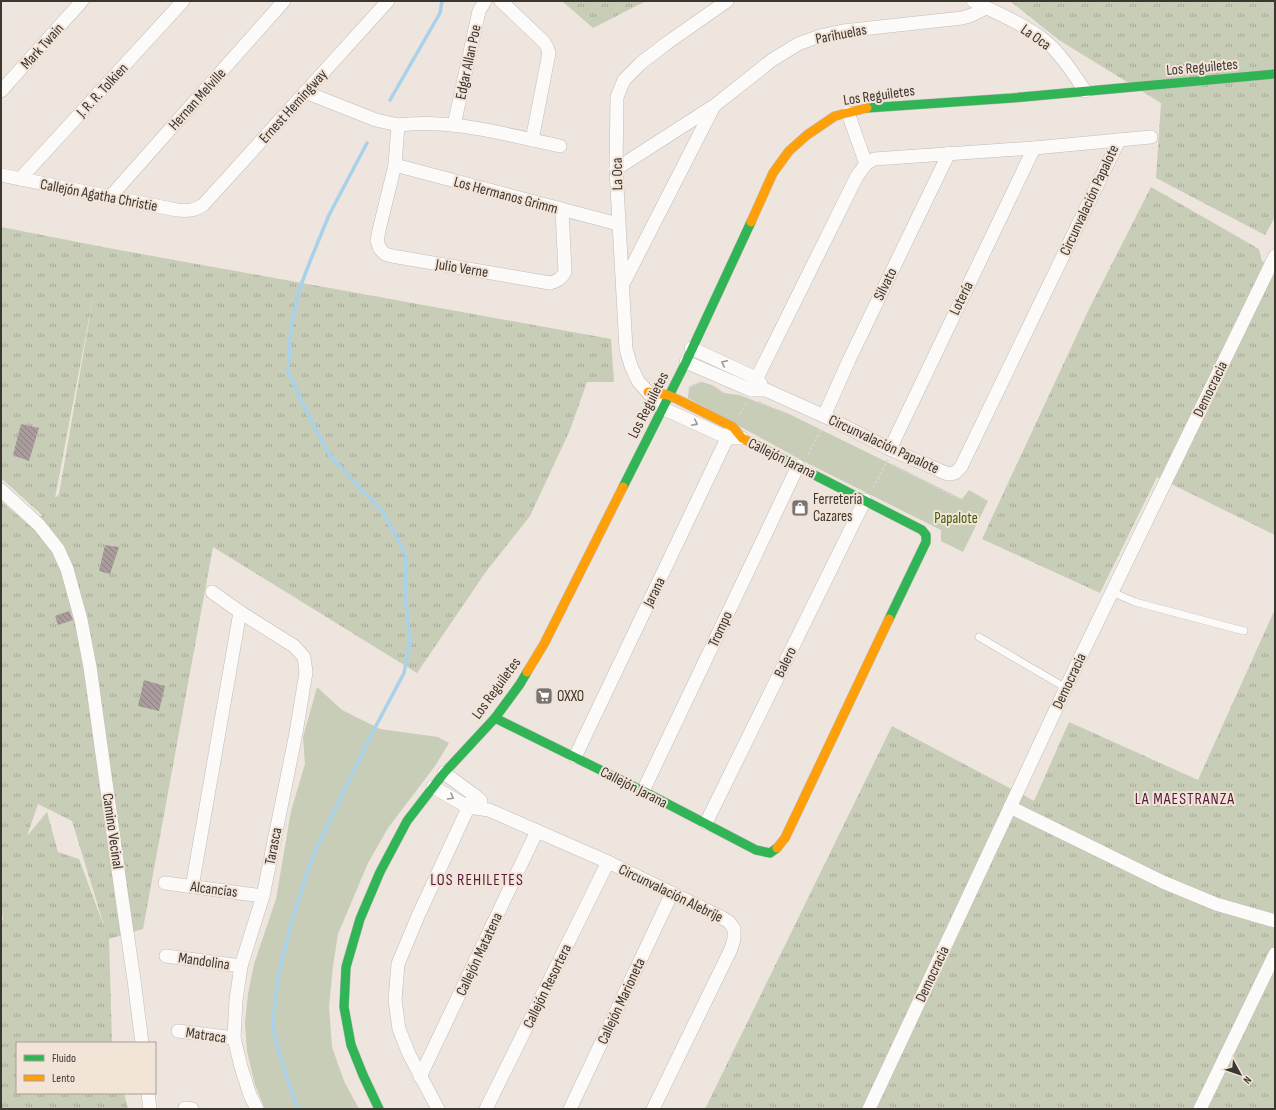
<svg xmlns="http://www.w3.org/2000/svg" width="1276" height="1110" viewBox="0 0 1276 1110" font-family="'Sofia Sans Condensed',sans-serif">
<defs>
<pattern id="grass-tufts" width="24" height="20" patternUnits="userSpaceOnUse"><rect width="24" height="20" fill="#c8cdb8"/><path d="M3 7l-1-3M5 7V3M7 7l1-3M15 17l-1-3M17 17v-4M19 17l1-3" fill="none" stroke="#a4a796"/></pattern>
<pattern id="building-back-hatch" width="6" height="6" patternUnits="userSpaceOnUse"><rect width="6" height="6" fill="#aa9c9d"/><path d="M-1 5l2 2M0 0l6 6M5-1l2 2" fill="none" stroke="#8c8081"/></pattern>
</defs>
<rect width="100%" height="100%" fill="#ede5de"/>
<!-- grass -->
<g fill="url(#grass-tufts)" fill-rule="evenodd">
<polygon points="562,1 646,1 593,28"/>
<polygon points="1010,1 1275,1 1275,217 1265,235 1156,178 1161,103 1059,40"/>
<polygon points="1151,187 1259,249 1262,261 1275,269 1275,535 1157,477 1100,593 982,539 1089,309"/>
<path d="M1,227L103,247L611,339L614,382H587L570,430L530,516L485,573L417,673L213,547L143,929L109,939L112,1043H17V1093H124L128,1109H1V926L4,912L1,920V501L31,527L42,515L1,478ZM94,292L59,494L55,498ZM38,804L72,821L105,929L79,859L58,852L47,812L27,836Z"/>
<polygon points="1275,609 1275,1109 705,1109 892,726 1034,801 1069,722 1198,780"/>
</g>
<!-- park -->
<g fill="#c8cdb8">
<polygon points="702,382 712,385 724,393 739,395 787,413 962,499 969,490 988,501 963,552 941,541 941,530 801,460 688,398 689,387 695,384"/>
<polygon points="317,687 342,710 380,729 438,737 449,743 435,766 388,828 368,863 338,934 333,966 329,1006 332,1047 344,1081 359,1109 265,1109 255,1085 247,1051 245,1023 248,994 254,964 276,899 291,811 305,764 303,737"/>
</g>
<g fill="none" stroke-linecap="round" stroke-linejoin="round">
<!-- stream -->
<g stroke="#a8d2e9" stroke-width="3.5">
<polyline points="390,100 440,13 442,1"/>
<polyline points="300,1109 295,1102 279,1052 273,1028 275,1000 279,972 293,917 312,858 369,739 404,673 410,642 405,596 406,555 383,512 330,456 308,414 288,372 291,326 299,290 311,259 329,215 367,143"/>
</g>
</g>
<!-- building -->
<g fill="url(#building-back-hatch)">
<polygon points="21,424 39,428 29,461 13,455"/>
<polygon points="105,545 119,547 110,574 99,571"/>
<polygon points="69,611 73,620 58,625 55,616"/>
<polygon points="144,680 165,686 159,711 138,706"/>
</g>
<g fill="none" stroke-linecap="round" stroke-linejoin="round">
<!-- lane casing -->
<g stroke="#c2bcb6" stroke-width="8">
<g id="lane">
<polyline points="1112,592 1135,602 1244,631"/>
<polyline points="979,637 1066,688"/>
</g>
</g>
<!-- street casing -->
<g stroke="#c2bcb6" stroke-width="14">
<g id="street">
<polyline points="501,1 544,42 547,47 549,53 532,140"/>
<polyline points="727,1 667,43 641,63 624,80 617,97 616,169 626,349 631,366 638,381 662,408 728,438 742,438"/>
<path d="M973,1C998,14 1032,27 1052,47C1065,60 1075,76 1085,91"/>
<polyline points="1,91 82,1"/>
<path d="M305,92L376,120L398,125L395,165L379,230L377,241L380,249L385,254L392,256L550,283C557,281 561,279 565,272L562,209"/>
<polyline points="848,113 866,164"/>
<path d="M398,125C450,118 508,135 560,146"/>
<polyline points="454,125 479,11 485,1"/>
<polyline points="395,165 618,224"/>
<polyline points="616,169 714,106 772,60 798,44 820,36 843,31 962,18 972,15 986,8"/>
<path d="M1,175L177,210C187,211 194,211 203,205L388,1"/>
<polyline points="20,179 183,1"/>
<polyline points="110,197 284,1"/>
<polyline points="623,284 713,108"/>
<polyline points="691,348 756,378 761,384"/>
<polyline points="686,362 751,390 766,390 824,416 890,449 948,474 955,473 961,467 1119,140"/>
<polyline points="751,390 857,176 866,164 874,159 1034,148 1151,137"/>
<polyline points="824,416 849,360 949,153"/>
<polyline points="890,449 1034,148"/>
<polyline points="1,490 39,525 58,549 67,569 81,620 90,667 122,898 134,980 142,1043"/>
<polyline points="212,592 240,612 294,646 304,657 306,672 296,733 263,896 241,966 236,1000 234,1038 241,1067 250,1095 257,1109"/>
<polyline points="575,757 731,430"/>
<polyline points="444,773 474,795 481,801"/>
<polyline points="433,787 468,807 489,810 608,862 721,917 729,922 734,929 734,939 731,949 653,1109"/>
<polyline points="643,791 798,466"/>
<polyline points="1010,807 1163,882 1216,904 1275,921"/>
<polyline points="706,823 865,500"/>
<polyline points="165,883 263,896"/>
<polyline points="192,887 240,612"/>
<polyline points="166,956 241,966"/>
<polyline points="178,1031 234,1038"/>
<polyline points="420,1077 537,831"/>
<polyline points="148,1093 150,1109"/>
<polyline points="185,1108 192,1109"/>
<polyline points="438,1109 409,1054 399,1029 395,1000 398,964 418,916 474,795"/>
<polyline points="486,1109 608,862"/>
<polyline points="570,1109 672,893"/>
<polyline points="869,1109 1078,662 1275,256"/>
<polyline points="1200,1109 1275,954"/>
</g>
</g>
<!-- fast casing -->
<g stroke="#c2bcb6" stroke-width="10">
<g id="fast">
<polyline points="867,108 1012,98 1275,74"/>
<polyline points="754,444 922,530 926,535 926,542 889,619"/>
<polyline points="623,487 686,362 751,222"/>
<polyline points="495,718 643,791 756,850 770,853 777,848"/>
<polyline points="379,1109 363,1075 351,1045 344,1007 346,967 360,919 380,872 407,821 444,773 495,718 520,684 527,672"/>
</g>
</g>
<!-- slow casing -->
<g stroke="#c2bcb6" stroke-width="10">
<g id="slow">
<polyline points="751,222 773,173 789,151 807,135 835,116 867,108"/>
<polyline points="648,392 668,395 681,401 733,427 742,438 754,444"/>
<polyline points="527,672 544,644 623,487"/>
<polyline points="777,848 785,838 889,619"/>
</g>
</g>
<!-- path -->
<g stroke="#d6d4d2" stroke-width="2" stroke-dasharray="3 2" stroke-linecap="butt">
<polyline points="690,387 701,382"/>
<polyline points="759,402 770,407"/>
<polyline points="740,414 748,401"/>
<polyline points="808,455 821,429"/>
<polyline points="893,465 962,500"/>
<polyline points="873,488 888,460"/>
</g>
<!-- lane -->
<use href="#lane" stroke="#fcfbfa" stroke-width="7"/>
<!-- street -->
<use href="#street" stroke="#fcfbfa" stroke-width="13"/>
<!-- fast -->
<use href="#fast" stroke="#30b455" stroke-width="9"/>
<!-- slow -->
<use href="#slow" stroke="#ff9f0a" stroke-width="9"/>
</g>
<!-- one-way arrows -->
<defs><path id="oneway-chevron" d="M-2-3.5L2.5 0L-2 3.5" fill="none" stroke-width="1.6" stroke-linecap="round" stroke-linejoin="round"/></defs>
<g stroke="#9c9896">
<use href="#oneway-chevron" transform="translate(724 363) rotate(-155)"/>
<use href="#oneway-chevron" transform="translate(695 423) rotate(26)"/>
<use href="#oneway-chevron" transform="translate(451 797) rotate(30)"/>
</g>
<!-- icons -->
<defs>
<g id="shop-square" transform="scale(0.9)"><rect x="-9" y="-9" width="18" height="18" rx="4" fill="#7a736e" stroke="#f3e4d8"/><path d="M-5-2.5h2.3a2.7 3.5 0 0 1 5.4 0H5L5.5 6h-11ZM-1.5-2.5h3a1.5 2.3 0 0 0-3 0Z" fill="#fff"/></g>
<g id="supermarket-square" transform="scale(0.9)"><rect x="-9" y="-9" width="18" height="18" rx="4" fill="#7a736e" stroke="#f3e4d8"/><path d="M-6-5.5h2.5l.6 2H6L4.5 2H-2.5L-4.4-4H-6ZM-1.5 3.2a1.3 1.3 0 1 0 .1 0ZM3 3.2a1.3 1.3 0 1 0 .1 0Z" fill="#fff"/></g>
</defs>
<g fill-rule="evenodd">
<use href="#shop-square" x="800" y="508"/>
<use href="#supermarket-square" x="544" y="696"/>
</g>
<g text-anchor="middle" stroke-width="4" stroke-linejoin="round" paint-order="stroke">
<!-- street labels -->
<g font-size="15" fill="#3c3631" stroke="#f3e4d8">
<text transform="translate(841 34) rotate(-11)" y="5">Parihuelas</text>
<text transform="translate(1036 37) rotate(35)" y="5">La Oca</text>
<text transform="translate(42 46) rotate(-48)" y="5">Mark Twain</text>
<text transform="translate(468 62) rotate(-78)" y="5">Edgar Allan Poe</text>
<text transform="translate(1202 67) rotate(-5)" y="5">Los Reguiletes</text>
<text transform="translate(102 90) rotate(-47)" y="5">J. R. R. Tolkien</text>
<text transform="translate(879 95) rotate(-8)" y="5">Los Reguiletes</text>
<text transform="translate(197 99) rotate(-48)" y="5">Hernan Melville</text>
<text transform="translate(293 106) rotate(-48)" y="5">Ernest Hemingway</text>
<text transform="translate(617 174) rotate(-91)" y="5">La Oca</text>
<text transform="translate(99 195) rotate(11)" y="5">Callejón Agatha Christie</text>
<text transform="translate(506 195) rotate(15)" y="5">Los Hermanos Grimm</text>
<text transform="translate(1089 200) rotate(-65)" y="5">Circunvalación Papalote</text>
<text transform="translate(462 268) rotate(9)" y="5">Julio Verne</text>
<text transform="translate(885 284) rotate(-64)" y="5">Silvato</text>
<text transform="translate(961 298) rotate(-64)" y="5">Lotería</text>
<text transform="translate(1210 389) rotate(-64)" y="5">Democracia</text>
<text transform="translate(648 405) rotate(-63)" y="5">Los Reguiletes</text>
<text transform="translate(884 444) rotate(25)" y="5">Circunvalación Papalote</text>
<text transform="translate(782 458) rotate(26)" y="5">Callejón Jarana</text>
<text transform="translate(654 592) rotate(-64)" y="5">Jarana</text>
<text transform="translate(720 629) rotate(-65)" y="5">Trompo</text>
<text transform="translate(785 662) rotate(-64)" y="5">Balero</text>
<text transform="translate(1069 681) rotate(-65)" y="5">Democracia</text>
<text transform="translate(496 688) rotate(-54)" y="5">Los Reguiletes</text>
<text transform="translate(634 787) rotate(27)" y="5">Callejón Jarana</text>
<text transform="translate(113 831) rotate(82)" y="5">Camino Vecinal</text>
<text transform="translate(273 846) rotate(-79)" y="5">Tarasca</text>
<text transform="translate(214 889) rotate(7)" y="5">Alcancías</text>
<text transform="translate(671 893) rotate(26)" y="5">Circunvalación Alebrije</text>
<text transform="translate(479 954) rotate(-65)" y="5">Callejón Matatena</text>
<text transform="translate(204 961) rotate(8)" y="5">Mandolina</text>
<text transform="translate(932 974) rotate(-65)" y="5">Democracia</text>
<text transform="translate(547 986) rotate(-64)" y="5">Callejón Resortera</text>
<text transform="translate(621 1001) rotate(-65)" y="5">Callejón Marioneta</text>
<text transform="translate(206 1035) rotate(8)" y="5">Matraca</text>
</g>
<!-- poi labels -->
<g font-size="15" fill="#3c3631" stroke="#f3e4d8" text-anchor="start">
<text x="813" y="504">Ferretería<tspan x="813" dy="17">Cazares</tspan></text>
<text x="557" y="701">OXXO</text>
</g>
<!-- park labels -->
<g font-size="15" fill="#3c5c05" stroke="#f3e4d8">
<text x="956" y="523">Papalote</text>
</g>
<!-- neighbourhood labels -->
<g font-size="16" letter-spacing="1" fill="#55193e" stroke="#f3e4d8">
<text x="1185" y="804">LA MAESTRANZA</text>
<text x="477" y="885">LOS REHILETES</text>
</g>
</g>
<!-- border -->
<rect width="1276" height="1110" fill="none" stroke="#3c3631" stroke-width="4"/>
<!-- legend -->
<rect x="16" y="1042" width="140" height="52" fill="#f3e4d8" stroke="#aa9e95"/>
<rect x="24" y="1055" width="20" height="6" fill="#30b455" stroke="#aa9e95"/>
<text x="52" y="1062" font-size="12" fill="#3c3631">Fluido</text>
<rect x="24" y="1075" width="20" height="6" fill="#ff9f0a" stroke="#aa9e95"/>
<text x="52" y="1082" font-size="12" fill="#3c3631">Lento</text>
<!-- north arrow -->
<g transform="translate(1240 1074) rotate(130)" stroke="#f3e4d8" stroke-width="3" paint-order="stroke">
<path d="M0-3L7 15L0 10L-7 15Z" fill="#3c3631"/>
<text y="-6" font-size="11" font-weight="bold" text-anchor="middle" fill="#3c3631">N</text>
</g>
</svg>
